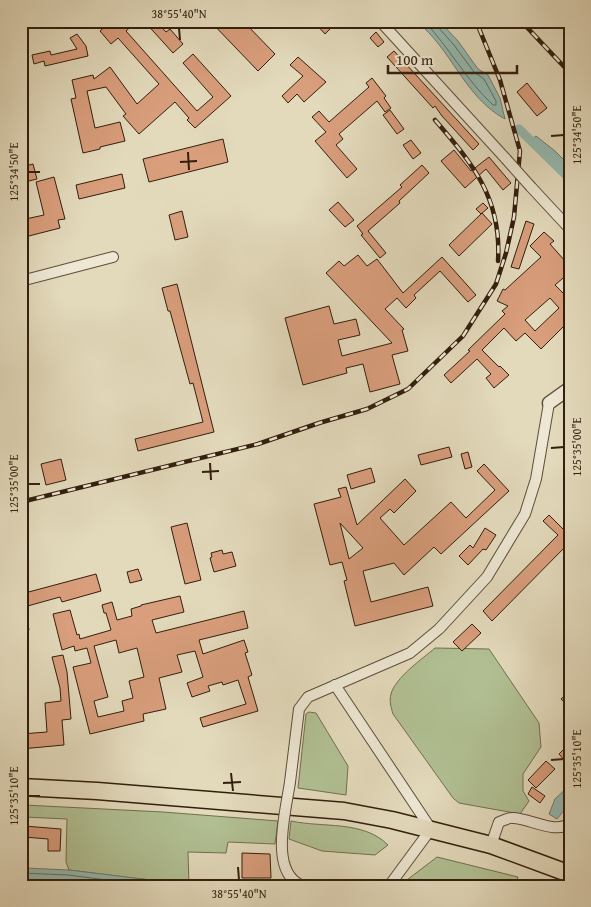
<svg xmlns="http://www.w3.org/2000/svg" width="591" height="907" viewBox="0 0 591 907" font-family="'Gentium Book Plus',serif">
<rect width="100%" height="100%" fill="#e3dabc"/>
<filter id="stains"><feTurbulence type="fractalNoise" baseFrequency=".004" numOctaves="4"/><feColorMatrix values="0 0 0 0 .2 0 0 0 0 .09 0 0 0 0 .02 0 0 0 .5 -.17"/></filter>
<radialGradient id="worn" r=".72"><stop offset=".6" stop-color="#630" stop-opacity="0"/><stop offset="1" stop-color="#630" stop-opacity=".3"/></radialGradient>
<!-- green -->
<g fill="#b1c093" stroke="#726f50">
<path d="M435,648L489,649L539,723L541,747L523,774V791L529,801L520,814L459,803L453,798L393,714C391,707 389,701 391,694C395,678 422,659 435,648Z"/>
<polygon points="309,712 316,713 348,766 346,795 298,788 306,714"/>
<polygon points="24,805 163,812 278,821 275,844 228,842 226,853 188,852 189,885 69,870 66,862 67,819 24,817"/>
<path d="M291,821C323,828 363,820 388,845L375,855L322,851L289,839Z"/>
<polygon points="437,857 518,877 515,886 399,886"/>
</g>
<!-- water -->
<g fill="#95bab2" stroke="#6e7c70">
<path d="M416,21H439L458,41L478,69L488,75L500,98L505,119C464,97 452,49 416,21Z"/>
<polygon points="536,136 555,151 570,166 570,181 531,140"/>
<polygon points="570,785 570,803 557,819 549,814 555,799"/>
<polygon points="25,868 69,870 200,886 21,886 21,869"/>
</g>
<g fill="none" stroke-linecap="round" stroke-linejoin="round">
<!-- shore -->
<g stroke="#646c60" stroke-width="1">
<path d="M424,21C449,47 466,80 493,105H496V101L484,79L474,72L454,45L437,26L435,21"/>
<polyline points="21,873 68,875 154,886"/>
<polyline points="21,880 68,881 109,886"/>
</g>
<!-- canal -->
<polyline stroke="#95bab2" stroke-width="9" points="519,129 570,179"/>
</g>
<!-- building -->
<g fill="#d99e7c" stroke="#331e0d" fill-rule="evenodd">
<polygon points="26,21 35,21 35,27 27,28"/>
<polygon points="104,21 116,21 118,25 122,21 137,21 126,31 197,111 213,97 183,63 193,54 231,96 195,128 187,120 189,118 175,102 139,134 123,116 126,114 106,87 87,91 95,128 120,122 125,141 100,147 100,149 83,153 71,99 76,98 72,80 93,75 94,79 110,67 137,104 159,84 118,38 111,44 100,31 107,25"/>
<polygon points="144,21 156,21 166,32 170,29 183,44 173,53"/>
<polygon points="210,21 243,21 275,54 258,71"/>
<polygon points="313,21 329,21 333,26 325,34"/>
<polygon points="376,32 384,42 378,47 370,38"/>
<polygon points="77,34 86,46 88,56 45,66 44,61 34,64 32,55 50,51 51,55 77,49 70,38"/>
<polygon points="394,51 479,144 473,150 442,116 435,106 433,108 387,57"/>
<polygon points="298,57 326,82 304,102 297,94 288,103 282,96 303,76 290,65"/>
<polygon points="372,78 386,96 384,98 391,108 385,112 377,101 339,134 343,139 336,145 357,169 347,178 315,141 326,132 312,117 319,111 329,122 369,87 366,83"/>
<polygon points="527,83 547,108 537,116 517,92"/>
<polygon points="390,110 404,129 397,134 383,115"/>
<polygon points="223,139 228,162 149,182 143,159"/>
<polygon points="411,140 421,153 413,159 403,145"/>
<polygon points="454,150 471,171 489,157 511,183 503,190 486,169 465,188 441,161"/>
<polygon points="33,164 37,179 21,183 21,167"/>
<polygon points="422,165 429,173 399,201 400,203 368,231 386,253 380,258 361,235 363,234 357,226 402,187 400,185"/>
<polygon points="122,174 125,188 79,199 76,185"/>
<polygon points="54,177 65,219 58,220 60,228 21,238 21,220 44,215 36,182"/>
<polygon points="338,202 354,220 345,227 329,210"/>
<polygon points="483,203 488,208 481,214 476,209"/>
<polygon points="182,211 188,237 175,240 169,215"/>
<polygon points="482,213 492,224 459,256 449,245"/>
<polygon points="526,221 534,224 519,269 511,267"/>
<path d="M544,232L554,241L550,244L565,261L570,257V272L555,285L570,300V320L541,349L525,333L516,341L504,328L482,350L499,367L500,366L509,375L494,388L486,378L491,374L477,359L451,383L444,375L470,351L468,350L505,314L502,311L508,306L497,301L503,289L505,290L541,257L530,246ZM550,298L559,308L535,331L525,320Z"/>
<polygon points="358,255 367,266 377,259 403,293 442,257 476,295 468,302 440,271 414,295 416,298 406,308 397,298 385,309 404,329 402,330 408,351 392,355 400,384 370,392 363,364 346,368 347,373 303,385 285,318 329,306 334,324 356,319 360,335 338,340 342,356 392,343 326,273 339,261 344,266"/>
<polygon points="177,284 214,432 138,451 135,439 203,422 193,383 190,384 170,311 168,311 162,288"/>
<polygon points="449,447 452,457 421,465 418,455"/>
<polygon points="468,452 472,467 465,469 461,454"/>
<polygon points="61,459 66,480 46,485 41,464"/>
<path d="M484,464L509,491L441,554L434,547L404,575L394,563L363,571L371,602L428,587L433,606L355,626L344,581L347,580L342,562L330,565L314,504L341,497L338,489L346,487L357,525L405,479L416,491L394,513L390,509L380,518L404,545L451,502L466,518L495,490L477,471ZM340,523L363,548L349,559Z"/>
<polygon points="371,468 375,482 351,489 347,475"/>
<polygon points="549,515 564,530 570,524 570,542 492,621 483,611 558,535 543,521"/>
<polygon points="187,523 201,580 185,584 171,527"/>
<polygon points="485,528 496,535 486,550 483,549 468,565 459,556 470,545 473,548"/>
<polygon points="222,550 223,554 232,552 236,566 214,572 210,558 212,557 211,553"/>
<polygon points="138,569 142,580 130,583 127,572"/>
<polygon points="96,574 101,591 62,602 60,597 24,607 29,630 21,632 21,594"/>
<path d="M180,596L184,612L152,620L156,633L244,611L248,628L199,640L203,654L244,640L248,652L245,653L252,675L248,677L258,711L203,727L200,718L246,704L238,680L223,685L222,682L208,686L210,691L192,697L187,683L203,677L195,651L177,655L182,672L159,678L166,709L143,714L144,721L90,734L73,667L91,663L87,648L75,651L74,646L62,650L53,614L70,610L77,635L79,634L80,639L111,630L106,613H104L102,605L112,602L117,620L132,616L131,609L141,606V605ZM116,640L119,653L137,648L144,677L129,681L133,698L122,701L124,711L98,717L94,701L108,697L94,646Z"/>
<polygon points="472,624 481,633 462,651 453,642"/>
<polygon points="63,655 67,672 71,719 62,720 64,745 21,749 21,734 47,732 45,703 61,701 60,688 52,657"/>
<polygon points="570,691 570,708 561,699"/>
<polygon points="570,743 570,756 565,761 559,754"/>
<polygon points="546,761 555,769 536,788 528,780"/>
<polygon points="532,787 545,796 540,803 528,794"/>
<polygon points="24,826 61,829 60,851 48,851 48,839 24,837"/>
<polygon points="242,853 270,854 271,878 242,878"/>
</g>
<g fill="none" stroke-linecap="round" stroke-linejoin="round">
<!-- minor casing -->
<g stroke="#5f4d39" stroke-width="12">
<g id="minor">
<polyline points="380,21 506,159"/>
<polyline points="531,187 570,229"/>
<polyline points="21,281 113,257"/>
<polyline points="335,685 431,829 389,886"/>
<polyline points="290,782 299,709 308,697 410,653 439,629 487,577 525,514 536,479 549,403"/>
<path d="M491,845L499,822C503,821 509,817 513,818C529,818 558,836 570,822"/>
</g>
</g>
<!-- tertiary casing -->
<g stroke="#5f4d39" stroke-width="15">
<polyline id="tertiary" points="549,403 570,388"/>
</g>
<!-- trunk casing -->
<g stroke="#331e0d" stroke-width="19">
<polyline id="trunk" points="21,787 97,791 344,811 392,820 491,845 570,874"/>
</g>
<!-- minor -->
<use href="#minor" stroke="#ede7d3" stroke-width="10"/>
<!-- tertiary -->
<use href="#tertiary" stroke="#ede7d3" stroke-width="12"/>
<!-- trunk -->
<use href="#trunk" stroke="#e3dabc" stroke-width="16"/>
<!-- rail casing -->
<g stroke="#331e0d" stroke-width="4.5">
<g id="rail">
<polyline points="521,21 570,73"/>
<path d="M435,120C473,164 502,199 498,261"/>
<polyline points="21,502 258,444 319,423 367,409 408,389 463,336 496,284 506,253 514,217 520,151 500,80 476,21"/>
</g>
</g>
<!-- rail -->
<use href="#rail" stroke="#ede7d3" stroke-width="2.5" stroke-dasharray="8" stroke-linecap="butt"/>
<!-- minor-bridge casing -->
<g stroke="#5f4d39" stroke-width="12" stroke-linecap="butt">
<g id="minor-bridge">
<polyline points="506,159 531,187"/>
<path d="M290,782C286,811 268,873 303,886"/>
</g>
</g>
<!-- minor-bridge -->
<use href="#minor-bridge" stroke="#ede7d3" stroke-width="10"/>
</g>
<!-- ticks -->
<path fill="none" stroke="#331e0d" stroke-width="2" d="M179,28L180,40M551,136L564,135M188,152L189,170M180,162L197,161M28,172H40M551,448L564,447M210,463L211,480M202,472L219,471M28,484H40M551,760L564,759M231,773L233,791M223,783L241,782M28,796H40M238,867L239,880"/>
<!-- margin -->
<rect width="591" height="907" fill="none" stroke="#e3dabc" stroke-width="55"/>
<!-- scale -->
<path d="M388 65v8h129v-8" fill="none" stroke="#331e0d" stroke-width="2.5"/>
<text x="396" y="65" font-size="15" fill="#331e0d" stroke="#ede7d3" stroke-width="4" paint-order="stroke">100 m</text>
<rect x="28" y="28" width="536" height="852" fill="none" stroke="#331e0d" stroke-width="2"/>
<g font-size="12" text-anchor="middle" fill="#331e0d">
<text x="179" y="18">38°55'40"N</text>
<text transform="translate(577 135) rotate(-90)" y="4">125°34'50"E</text>
<text transform="translate(14 172) rotate(-90)" y="4">125°34'50"E</text>
<text transform="translate(577 447) rotate(-90)" y="4">125°35'00"E</text>
<text transform="translate(14 484) rotate(-90)" y="4">125°35'00"E</text>
<text transform="translate(577 759) rotate(-90)" y="4">125°35'10"E</text>
<text transform="translate(14 796) rotate(-90)" y="4">125°35'10"E</text>
<text x="239" y="898">38°55'40"N</text>
</g>
<rect width="100%" height="100%" filter="url(#stains)"/>
<rect width="100%" height="100%" fill="url(#worn)"/>
</svg>
